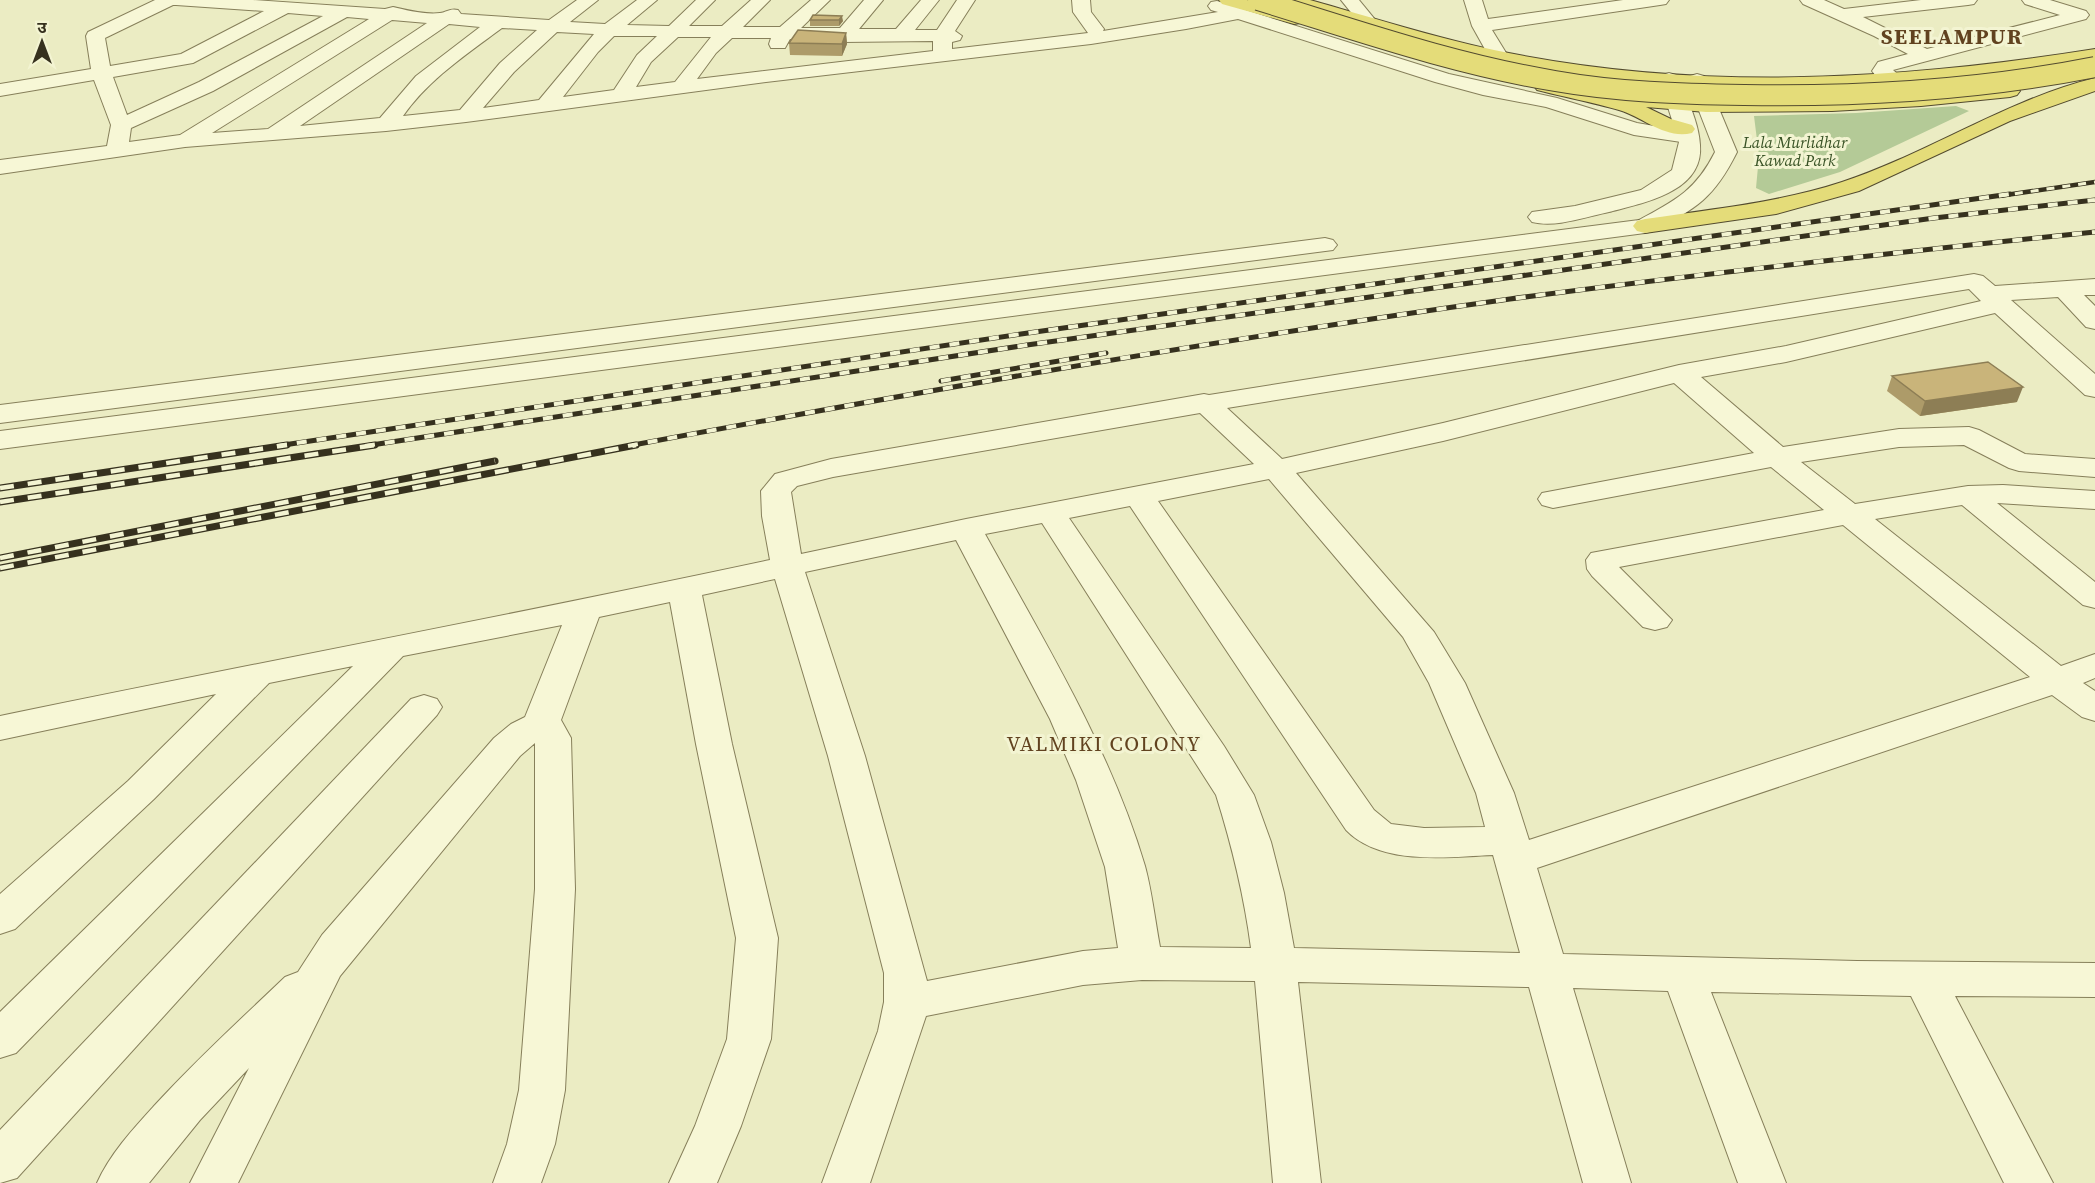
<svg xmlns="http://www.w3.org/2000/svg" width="2095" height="1183" viewBox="0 0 2095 1183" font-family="'Source Serif 4','Noto Sans Devanagari',serif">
<rect width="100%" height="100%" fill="#ebecc3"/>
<!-- green -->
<polygon fill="#b4ca97" points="1956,106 1969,111 1840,172 1769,194 1756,188 1759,156 1754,116 1856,113"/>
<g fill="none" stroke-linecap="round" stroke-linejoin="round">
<!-- minor casing -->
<g stroke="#867f5a" stroke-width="2">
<g id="minor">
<path d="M155,0H253L385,9L393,7C406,10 425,15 440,13C447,12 450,8 458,10L461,14L549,20L577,0H598L570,22L605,24L637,0H657L627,25L669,26L696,0H715L689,26H722L751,0H770L743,27H780L811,0H830L801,28H840L864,0H883L859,29H896L921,0H939L915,30H937L957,0H975L955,31L962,36L960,40L952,42V49L1088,33L1073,12L1072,0H1090L1091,12L1104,29L1103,31L1218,12L1211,10L1208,6L1211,2L1217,1L1449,74L1557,98L1637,123L1695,133L1699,137L1695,141L1688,143L1634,135L1546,107L1483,95L1435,82L1238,19L1186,29L1091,44L766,82L466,122L386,131L185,147L0,174V160L107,146L111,125L94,80L0,96V84L91,69L86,36L88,32ZM173,5H176L264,11L181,54L110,66L105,38ZM288,13L323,16L199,82L127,115L113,77L193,63ZM347,17L369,19L180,135L129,142L131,128L213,91ZM392,20L427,23L268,129L212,133ZM449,24L480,27L416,76L380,118L300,126ZM502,28L537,30L500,63L460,110L403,116C429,79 467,54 502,28ZM557,32L594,34L539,100L483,108L514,72ZM614,36H657L637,55L614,90L563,97L598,52ZM678,37H711L675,82L636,87L651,62ZM732,38H771L769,44L771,48H785L790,39L843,42L933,41V51L697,79L716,53Z"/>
<polygon points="1464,0 1482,0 1488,19 1623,0 1669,0 1666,4 1660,5 1492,30 1508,56 1505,60 1491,60 1472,26"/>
<path d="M1800,0H1824L1844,9L1921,0H1977L1974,4L1968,5L1863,17L1927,49L2060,15L2025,4L2022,0H2050L2086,11L2089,15L2086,19L1893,70L1903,79L1900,83C1888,86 1879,81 1872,71L1878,62L1908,54L1874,36L1803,4Z"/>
<path d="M1974,274L1983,276L1995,286L2095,279V295H2084L2095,306V329L2086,327L2058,297L2011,300L2095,374V397L2085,395L1995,313L1786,362L1701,377L1783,447L1899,429L1969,427L1979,430L2025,454L2095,459V477L2019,471L2009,468L1964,445L1899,447L1801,462L1855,504L1968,486L2003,485L2095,491V509L1997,503L2095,582V608L2083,605L1962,505L1875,519L2061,666L2095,654V678L2083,683L2095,691V721L2082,717L2052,695L1537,868L1563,954L1857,961L2095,963V997L1955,996L2053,1183H2004L1911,996L1711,992L1786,1183H1738L1668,991L1573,988L1631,1183H1583L1529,987L1298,982L1321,1183H1273L1255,981L1142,980L1083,985L926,1016L870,1183H822L878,1031L884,1002V973L828,756L775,579L702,595L732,744L778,938L771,1039L741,1126L717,1183H669L695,1126L727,1039L736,938L696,744L670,602L599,617L561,720L571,738L575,889L565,1090L555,1144L541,1183H493L507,1144L519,1090L535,889V743L520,756L340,976L238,1183H190L249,1068L200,1120L149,1183H97C110,1154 133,1129 154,1106C195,1061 241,1019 285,977L298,972L322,935L494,738L511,724L525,717L562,625L403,656L16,1053L0,1058V1012L353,666L269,683L154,799L15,929L0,934V894L128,781L216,694L0,740V716C256,663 514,615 770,560L762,516L761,491L775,474L831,459L1204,394L1209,395ZM1969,289L1981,301L1786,346L1679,365L1443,423L1282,459L1227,408ZM1674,383L1754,453L1542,493L1538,499L1542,505L1553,508L1771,467L1824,510L1591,553L1586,560L1587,569L1592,576L1643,627L1655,630L1667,627L1672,620L1619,567L1843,525L2030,677L1529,840L1514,793L1465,683L1434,632L1296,473L1443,441ZM1200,413L1254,464L966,519L801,554L791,492L797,486L833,477ZM1269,479L1403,637L1429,683L1476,793L1485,827L1424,828L1391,824L1374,810L1158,501ZM1130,506L1346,830C1381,866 1447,857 1493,855L1520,953L1294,948L1284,893L1271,842L1254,795L1224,746L1069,518ZM1042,523L1216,795C1232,846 1244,895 1251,948L1160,947C1155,920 1152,892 1145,866C1110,748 1044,641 985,534ZM956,540L1050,719L1076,780L1105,867L1118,948L1083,951L927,981L865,756L805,572Z"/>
<polygon points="424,695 437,699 442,707 437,715 17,1178 0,1183 0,1130 411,699"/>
</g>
</g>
<!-- tertiary casing -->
<g stroke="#867f5a" stroke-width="2">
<g id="tertiary">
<polygon points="1341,0 1359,0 1377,22 1374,26 1362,26"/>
<path d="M1669,73L1676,75L1679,79C1687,99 1699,123 1700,145C1704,192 1643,203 1609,212C1585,217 1556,228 1532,222L1528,217L1532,212L1575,206L1641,190L1672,170L1679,142L1659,79L1662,75Z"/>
<path d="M1697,74L1704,76L1707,80L1737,152C1714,198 1697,208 1653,231L1645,233L0,449V431L1639,220C1676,200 1696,190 1715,152L1687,80L1690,76Z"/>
<polygon points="1325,238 1333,240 1337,245 1333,250 0,423 0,405"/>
</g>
</g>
<!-- trunk casing -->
<g stroke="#534b2f" stroke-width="2">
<g id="trunk">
<polygon points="1219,0 1247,0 1300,15 1303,19 1300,23 1294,24 1222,4"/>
<path d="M1281,0H1310C1371,17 1432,37 1494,50C1693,92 1896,81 2095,49V61C1896,93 1693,103 1494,62C1423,47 1354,24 1284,4Z"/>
<path d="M2095,78V91L2010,121L1859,191L1776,214L1645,233L1637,231L1633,226L1637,221L1645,219C1711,209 1778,203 1842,182C1929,153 2006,100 2095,78Z"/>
<path d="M1544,80L1629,100L1632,96L1639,94L1706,100L1832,99L1921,94L2010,85L2017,87L2020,91L2017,95L2010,97L1921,106L1832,111L1706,112L1646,107L1671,119L1692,125L1695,129L1692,133C1666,140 1643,117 1619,110C1592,102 1564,97 1537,90L1534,86L1537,82Z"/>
</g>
</g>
<!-- minor -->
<use href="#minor" fill="#f7f7d6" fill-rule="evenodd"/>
<!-- tertiary -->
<use href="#tertiary" fill="#f7f7d6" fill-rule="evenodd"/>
<!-- trunk -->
<use href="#trunk" fill="#e4dc79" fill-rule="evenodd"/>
<!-- rail-far2 casing -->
<g stroke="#36311e" stroke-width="4.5">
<polyline id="rail-far2" points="1999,196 2095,182"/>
</g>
<!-- rail-far1 casing -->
<g stroke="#36311e" stroke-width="5">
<g id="rail-far1">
<polyline points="941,381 1106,353"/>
<polyline points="277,446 1021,334 2010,194"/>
<polyline points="365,446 1027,345 1934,218 2095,200"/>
<path d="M628,446C921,391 1215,340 1510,299C1705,273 1900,252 2095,232"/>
</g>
</g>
<!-- rail casing -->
<g stroke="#36311e" stroke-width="7">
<g id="rail">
<polyline points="0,488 287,445"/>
<polyline points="0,502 375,445"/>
<polyline points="0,558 495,461"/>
<polyline points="0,568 636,445"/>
</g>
</g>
<!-- rail-far2 -->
<use href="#rail-far2" stroke="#f3f4d2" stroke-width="3" stroke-dasharray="8" stroke-linecap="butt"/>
<!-- rail-far1 -->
<use href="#rail-far1" stroke="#f3f4d2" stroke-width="4" stroke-dasharray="10" stroke-linecap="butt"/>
<!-- rail -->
<use href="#rail" stroke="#f3f4d2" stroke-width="4.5" stroke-dasharray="14" stroke-linecap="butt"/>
<!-- trunk-bridge casing -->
<g stroke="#534b2f" stroke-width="22" stroke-linecap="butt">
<path id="trunk-bridge" d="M1258,0C1356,30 1453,64 1555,81C1617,92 1681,94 1744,95C1862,97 1979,90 2095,67"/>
</g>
<!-- trunk-bridge -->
<use href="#trunk-bridge" stroke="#e4dc79" stroke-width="20"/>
</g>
<!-- wall -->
<g fill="#ad9b69">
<polygon points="813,15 843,21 839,26 810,26 810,20"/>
<polygon points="846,33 847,44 842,56 790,55 789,43"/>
<polygon points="1892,376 2017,402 1920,416 1887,391"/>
</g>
<!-- shaded-wall -->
<g fill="#8d7e55">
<polygon points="842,16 843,21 839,26 839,20"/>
<polygon points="846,33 847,44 842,56 842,44"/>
<polygon points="2023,387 2017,402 1920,416 1925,401"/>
</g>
<!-- building -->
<g fill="#c9b47a" stroke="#8d7e55" stroke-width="1.5">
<polygon points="813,15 842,16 839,20 810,20"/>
<polygon points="798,30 846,33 842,44 789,43"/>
<polygon points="1988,362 2023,387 1925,401 1892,376"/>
</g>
<g text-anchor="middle" stroke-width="6" stroke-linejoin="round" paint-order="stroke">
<!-- far-park labels -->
<g font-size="16" font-style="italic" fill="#385225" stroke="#f3f4d2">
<text x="1795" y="148">Lala Murlidhar<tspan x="1795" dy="18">Kawad Park</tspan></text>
</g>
<!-- neighbourhood labels -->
<g font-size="21" letter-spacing="1.5" fill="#61421f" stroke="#f3f4d2">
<text x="1104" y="751">VALMIKI COLONY</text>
</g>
<!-- far-district labels -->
<g font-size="22" font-weight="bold" letter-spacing="1.5" fill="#61421f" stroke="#f3f4d2">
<text x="1952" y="44">SEELAMPUR</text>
</g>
</g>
<!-- north arrow -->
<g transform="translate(42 42)" stroke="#f3f4d2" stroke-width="4.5" paint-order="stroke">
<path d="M0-4.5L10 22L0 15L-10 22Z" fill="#36311e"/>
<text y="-9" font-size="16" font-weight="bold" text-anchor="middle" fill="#36311e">उ</text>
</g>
</svg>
